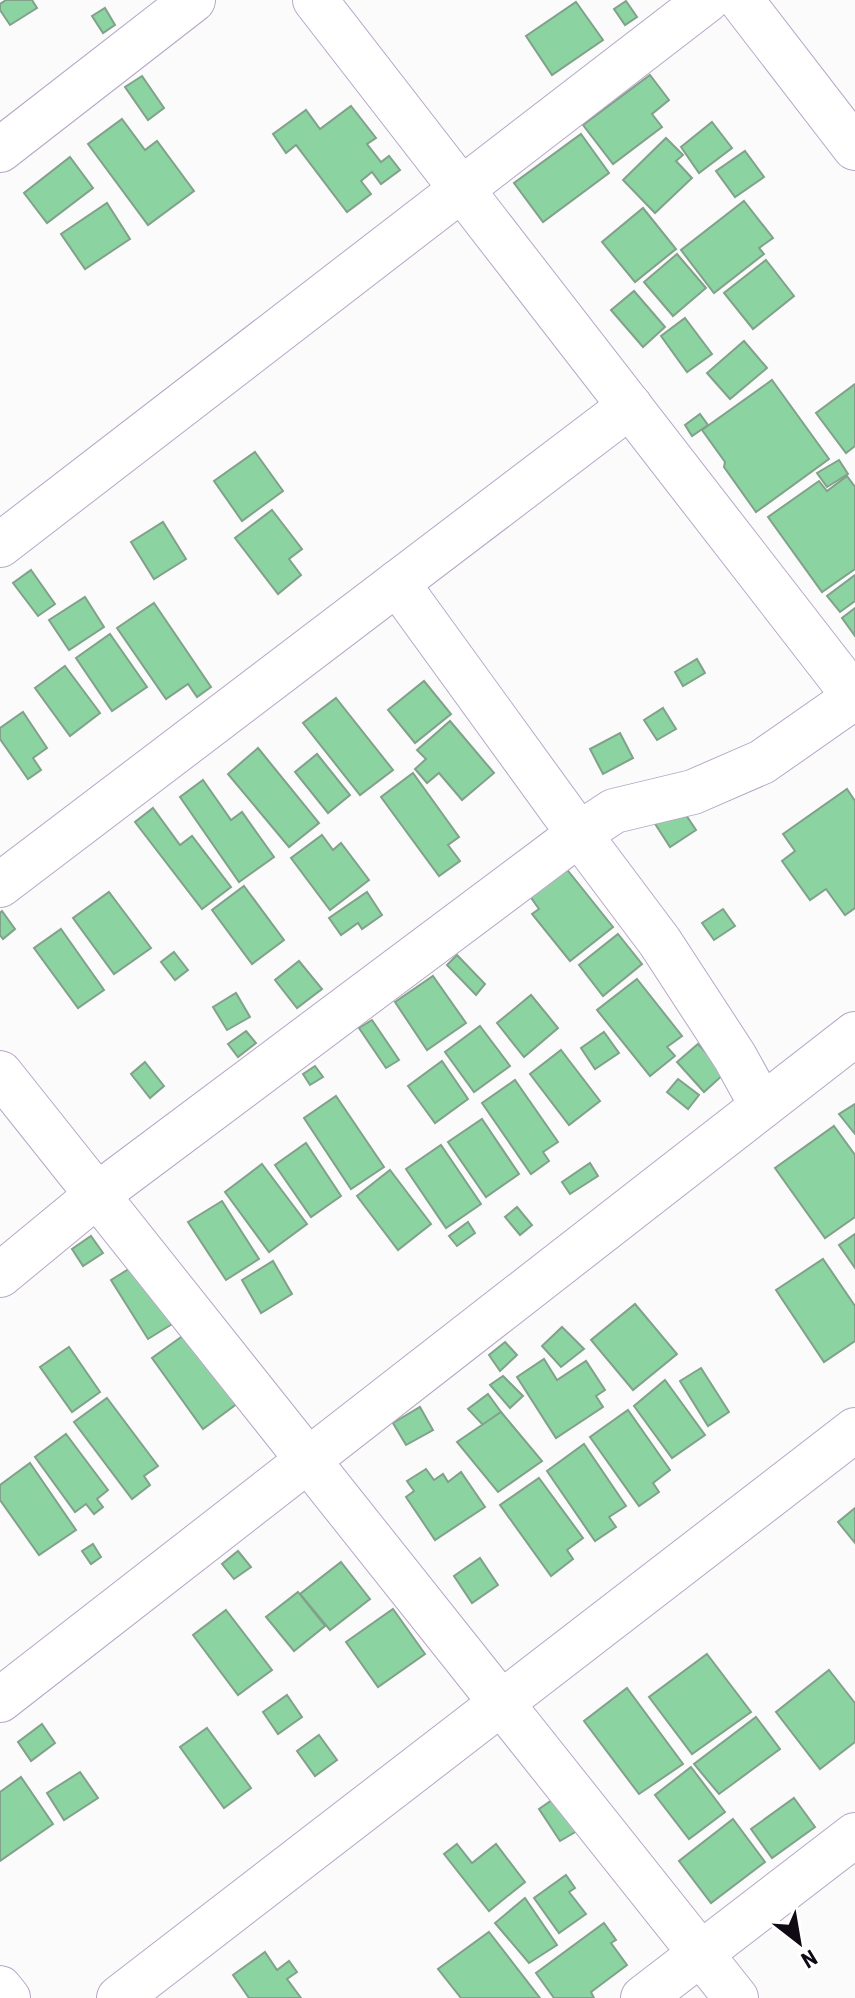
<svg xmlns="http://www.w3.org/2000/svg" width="855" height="1998" viewBox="0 0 855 1998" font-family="'Roboto Condensed',sans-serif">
<rect width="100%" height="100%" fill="#fbfbfb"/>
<!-- building -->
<g fill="#8bd4a1" stroke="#81a18a" stroke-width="2">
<polygon points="6,0 32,0 37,8 10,25 0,10 0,4"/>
<polygon points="626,1 637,17 625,25 614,9"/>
<polygon points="576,2 603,40 552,75 526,36"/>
<polygon points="105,8 115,25 103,33 92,16"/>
<polygon points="650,75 669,100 652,114 662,127 613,164 583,125"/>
<polygon points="142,76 164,108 148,120 125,87"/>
<polygon points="351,106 376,138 367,144 381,162 389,156 400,170 381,184 372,172 361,181 371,194 347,212 296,145 286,153 273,134 306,110 320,129"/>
<polygon points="122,119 145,150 157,141 194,191 148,225 88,144"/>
<polygon points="712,122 732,148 699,173 681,147"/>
<polygon points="581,134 609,173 543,222 514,183"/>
<polygon points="666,138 683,155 676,161 692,178 655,213 623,180"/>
<polygon points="745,151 764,177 735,197 716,171"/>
<polygon points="70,157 93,188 47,223 24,193"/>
<polygon points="744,201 773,238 759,248 764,254 714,293 681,250"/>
<polygon points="107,203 130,239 85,269 61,234"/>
<polygon points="643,208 676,249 635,282 602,242"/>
<polygon points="677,254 706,288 673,316 644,282"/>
<polygon points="766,260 794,296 753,329 724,293"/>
<polygon points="634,291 665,327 643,347 611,310"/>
<polygon points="685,318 712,354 687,372 661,336"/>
<polygon points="744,341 767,368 730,399 707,373"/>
<polygon points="772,380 829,459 756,512 724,467 725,462 702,430"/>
<polygon points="855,384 855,446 846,453 816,413"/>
<polygon points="700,414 708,425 692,436 685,425"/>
<polygon points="255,452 283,491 242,521 214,481"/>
<polygon points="839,460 848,474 827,487 817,473"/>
<polygon points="847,476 855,487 855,569 822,592 768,517 819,481 827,491"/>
<polygon points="272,510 302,549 289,559 301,575 278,594 235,538"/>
<polygon points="163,522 186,559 154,579 131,542"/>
<polygon points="31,570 55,604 38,616 13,583"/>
<polygon points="855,575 855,601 840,612 827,596"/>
<polygon points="85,597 104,627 69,650 49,620"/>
<polygon points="154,603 211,687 197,697 188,684 166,699 117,628"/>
<polygon points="855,608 855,636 842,618"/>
<polygon points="110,634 147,687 112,711 76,658"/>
<polygon points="697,659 705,673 683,686 675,672"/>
<polygon points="65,666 100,713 70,736 35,688"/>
<polygon points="424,681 451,714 415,743 388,710"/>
<polygon points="336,698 393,770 360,795 303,723"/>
<polygon points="663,708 676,729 657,740 644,720"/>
<polygon points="23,712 47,748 33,758 41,770 28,779 0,739 0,728"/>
<polygon points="450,721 494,773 462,800 439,773 427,783 415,769 426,759 417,750"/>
<polygon points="620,733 633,758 603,774 590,749"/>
<polygon points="258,748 319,823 289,847 228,774"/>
<polygon points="317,754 350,795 328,813 295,772"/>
<polygon points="413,773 459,837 448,845 460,861 439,876 381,797"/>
<polygon points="203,780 231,820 242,812 274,857 239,882 180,797"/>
<polygon points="847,789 855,801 855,908 845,915 826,889 810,900 782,861 795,851 783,834"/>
<polygon points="678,803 696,830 670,847 652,819"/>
<polygon points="153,808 180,845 192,836 231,887 202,909 135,822"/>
<polygon points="322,835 333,850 341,843 369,880 330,910 291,858"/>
<polygon points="565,867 613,927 570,961 532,914 539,909 529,895"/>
<polygon points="244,886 284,940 252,964 212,910"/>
<polygon points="109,892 151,948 114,974 73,918"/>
<polygon points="367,892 382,915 362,929 358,923 341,935 329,918"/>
<polygon points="723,909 735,926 714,940 702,923"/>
<polygon points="2,911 15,929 3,939 0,935 0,913"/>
<polygon points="61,929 104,990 78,1008 34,948"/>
<polygon points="618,934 642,964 603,996 579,965"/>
<polygon points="174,952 188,970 175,980 161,962"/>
<polygon points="457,955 485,984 476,995 447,965"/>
<polygon points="299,961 322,989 297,1008 275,980"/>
<polygon points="433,976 466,1023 427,1050 395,1002"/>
<polygon points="637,979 682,1036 667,1047 675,1056 650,1076 597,1010"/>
<polygon points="236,993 250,1017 227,1030 213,1007"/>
<polygon points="531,995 558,1028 524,1057 497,1023"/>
<polygon points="372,1020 399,1060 386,1068 359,1028"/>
<polygon points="480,1026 510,1066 474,1092 445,1052"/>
<polygon points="246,1031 256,1043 238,1057 228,1044"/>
<polygon points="604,1032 619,1053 595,1069 581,1048"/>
<polygon points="698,1044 725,1073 704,1092 677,1062"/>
<polygon points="561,1050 600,1101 569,1125 530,1074"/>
<polygon points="442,1061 468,1099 435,1123 408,1086"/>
<polygon points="145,1062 164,1086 150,1098 131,1074"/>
<polygon points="315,1066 323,1077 310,1085 303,1074"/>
<polygon points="678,1079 699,1095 688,1109 667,1092"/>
<polygon points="515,1080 558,1142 543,1152 549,1161 531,1174 482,1103"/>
<polygon points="336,1096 384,1167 351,1189 304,1118"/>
<polygon points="855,1104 855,1134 839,1114"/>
<polygon points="482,1119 519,1174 486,1197 448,1142"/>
<polygon points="834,1126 855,1155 855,1217 825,1238 775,1168"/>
<polygon points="306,1143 341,1196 311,1217 275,1165"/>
<polygon points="441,1145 481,1204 446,1228 406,1169"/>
<polygon points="590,1163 598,1176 570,1194 562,1182"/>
<polygon points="262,1164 307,1224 269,1252 225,1192"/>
<polygon points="390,1170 431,1224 398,1250 357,1196"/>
<polygon points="222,1201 259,1259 226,1280 188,1222"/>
<polygon points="517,1207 532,1225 520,1235 505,1217"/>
<polygon points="468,1222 475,1233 457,1246 449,1236"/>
<polygon points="855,1234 855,1268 839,1245"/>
<polygon points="91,1236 103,1253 83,1266 72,1249"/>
<polygon points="823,1259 855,1306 855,1341 824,1362 776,1290"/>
<polygon points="273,1261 292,1294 261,1313 242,1280"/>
<polygon points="140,1262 177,1321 148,1339 111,1280"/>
<polygon points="635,1304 677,1354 633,1390 591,1340"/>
<polygon points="562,1327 584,1349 561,1367 542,1346"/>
<polygon points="191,1330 242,1400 203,1429 152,1358"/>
<polygon points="505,1342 517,1355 500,1371 489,1355"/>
<polygon points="69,1347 100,1392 72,1412 40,1367"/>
<polygon points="544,1359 557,1380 586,1361 605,1390 596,1396 603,1407 556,1438 517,1377"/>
<polygon points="701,1368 729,1412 708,1426 680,1381"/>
<polygon points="503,1376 523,1396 510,1408 490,1385"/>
<polygon points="665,1380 705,1435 672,1458 634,1406"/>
<polygon points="488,1394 501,1412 483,1425 468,1409"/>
<polygon points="107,1398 158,1466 144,1476 150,1485 132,1499 74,1422"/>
<polygon points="420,1407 433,1430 406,1445 393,1423"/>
<polygon points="628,1410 670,1470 653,1483 659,1492 639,1506 590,1437"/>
<polygon points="501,1412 542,1461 498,1492 457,1442"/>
<polygon points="66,1434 108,1490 97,1499 103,1507 94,1514 86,1504 75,1512 35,1457"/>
<polygon points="584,1444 626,1506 609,1517 616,1527 595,1541 547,1471"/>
<polygon points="30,1463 76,1530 39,1555 0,1500 0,1485"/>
<polygon points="426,1469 434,1480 443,1474 448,1482 461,1472 485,1507 435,1540 406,1497 414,1491 407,1481"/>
<polygon points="539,1478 583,1538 567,1550 573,1559 551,1576 500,1505"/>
<polygon points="855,1508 855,1543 838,1522"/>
<polygon points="93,1544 101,1557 91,1564 82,1551"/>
<polygon points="238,1551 251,1567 234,1579 222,1564"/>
<polygon points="480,1558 498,1585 472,1603 454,1576"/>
<polygon points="341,1562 370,1599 330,1630 300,1594"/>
<polygon points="298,1592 325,1626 294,1651 266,1617"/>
<polygon points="393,1609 425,1654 378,1687 346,1642"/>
<polygon points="226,1610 272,1670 238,1695 193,1635"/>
<polygon points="707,1654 751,1712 692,1754 649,1697"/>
<polygon points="829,1670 855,1703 855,1742 820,1769 776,1712"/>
<polygon points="627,1688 683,1764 639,1794 584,1721"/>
<polygon points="287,1695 302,1717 278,1734 263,1712"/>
<polygon points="756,1717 780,1749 719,1794 694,1764"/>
<polygon points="42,1724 55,1743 31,1761 18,1742"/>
<polygon points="207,1728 251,1788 224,1808 180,1747"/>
<polygon points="319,1735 337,1760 315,1776 297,1751"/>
<polygon points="691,1767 725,1812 689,1839 655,1795"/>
<polygon points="80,1772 98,1798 64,1820 47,1793"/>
<polygon points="21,1777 53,1824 0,1861 0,1792"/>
<polygon points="555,1798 577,1831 560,1841 539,1809"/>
<polygon points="794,1798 815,1827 772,1858 751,1829"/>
<polygon points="733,1819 765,1862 711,1903 679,1861"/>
<polygon points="457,1844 472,1863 496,1844 525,1882 489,1911 444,1854"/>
<polygon points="566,1875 575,1888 569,1892 586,1914 559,1933 534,1898"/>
<polygon points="525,1898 557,1945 529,1963 495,1923"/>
<polygon points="604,1923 616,1940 611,1943 627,1965 591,1992 594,1998 554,1998 536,1973"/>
<polygon points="489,1932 540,1998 461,1998 438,1969"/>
<polygon points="265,1952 277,1970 289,1961 297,1972 287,1979 301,1998 249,1998 233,1975"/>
</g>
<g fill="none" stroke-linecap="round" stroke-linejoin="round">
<!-- minor casing -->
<g stroke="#b7a7c7" stroke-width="46">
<g id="minor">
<polyline points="315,0 855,697"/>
<polyline points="741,0 855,148"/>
<polyline points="0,150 193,0"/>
<polyline points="0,545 707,0"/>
<polyline points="397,583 579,834 660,942 735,1057 762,1106"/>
<polyline points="0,885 630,406"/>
<polyline points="0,1073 736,1998"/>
<polyline points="0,1275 97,1195 579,834 614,811 693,792 762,762 855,697"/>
<polyline points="0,1700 855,1034"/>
<polyline points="0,1988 8,1998"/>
<polyline points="119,1998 855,1430"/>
<polyline points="643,1998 855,1835"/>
</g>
</g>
<!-- minor -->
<use href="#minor" stroke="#fff" stroke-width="44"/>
</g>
<!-- north arrow -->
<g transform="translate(799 1942) rotate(149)" stroke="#ffffff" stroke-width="6" paint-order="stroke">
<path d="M0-6L14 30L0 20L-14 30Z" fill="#100a15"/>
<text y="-12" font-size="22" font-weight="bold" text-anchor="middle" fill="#100a15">N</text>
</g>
</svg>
